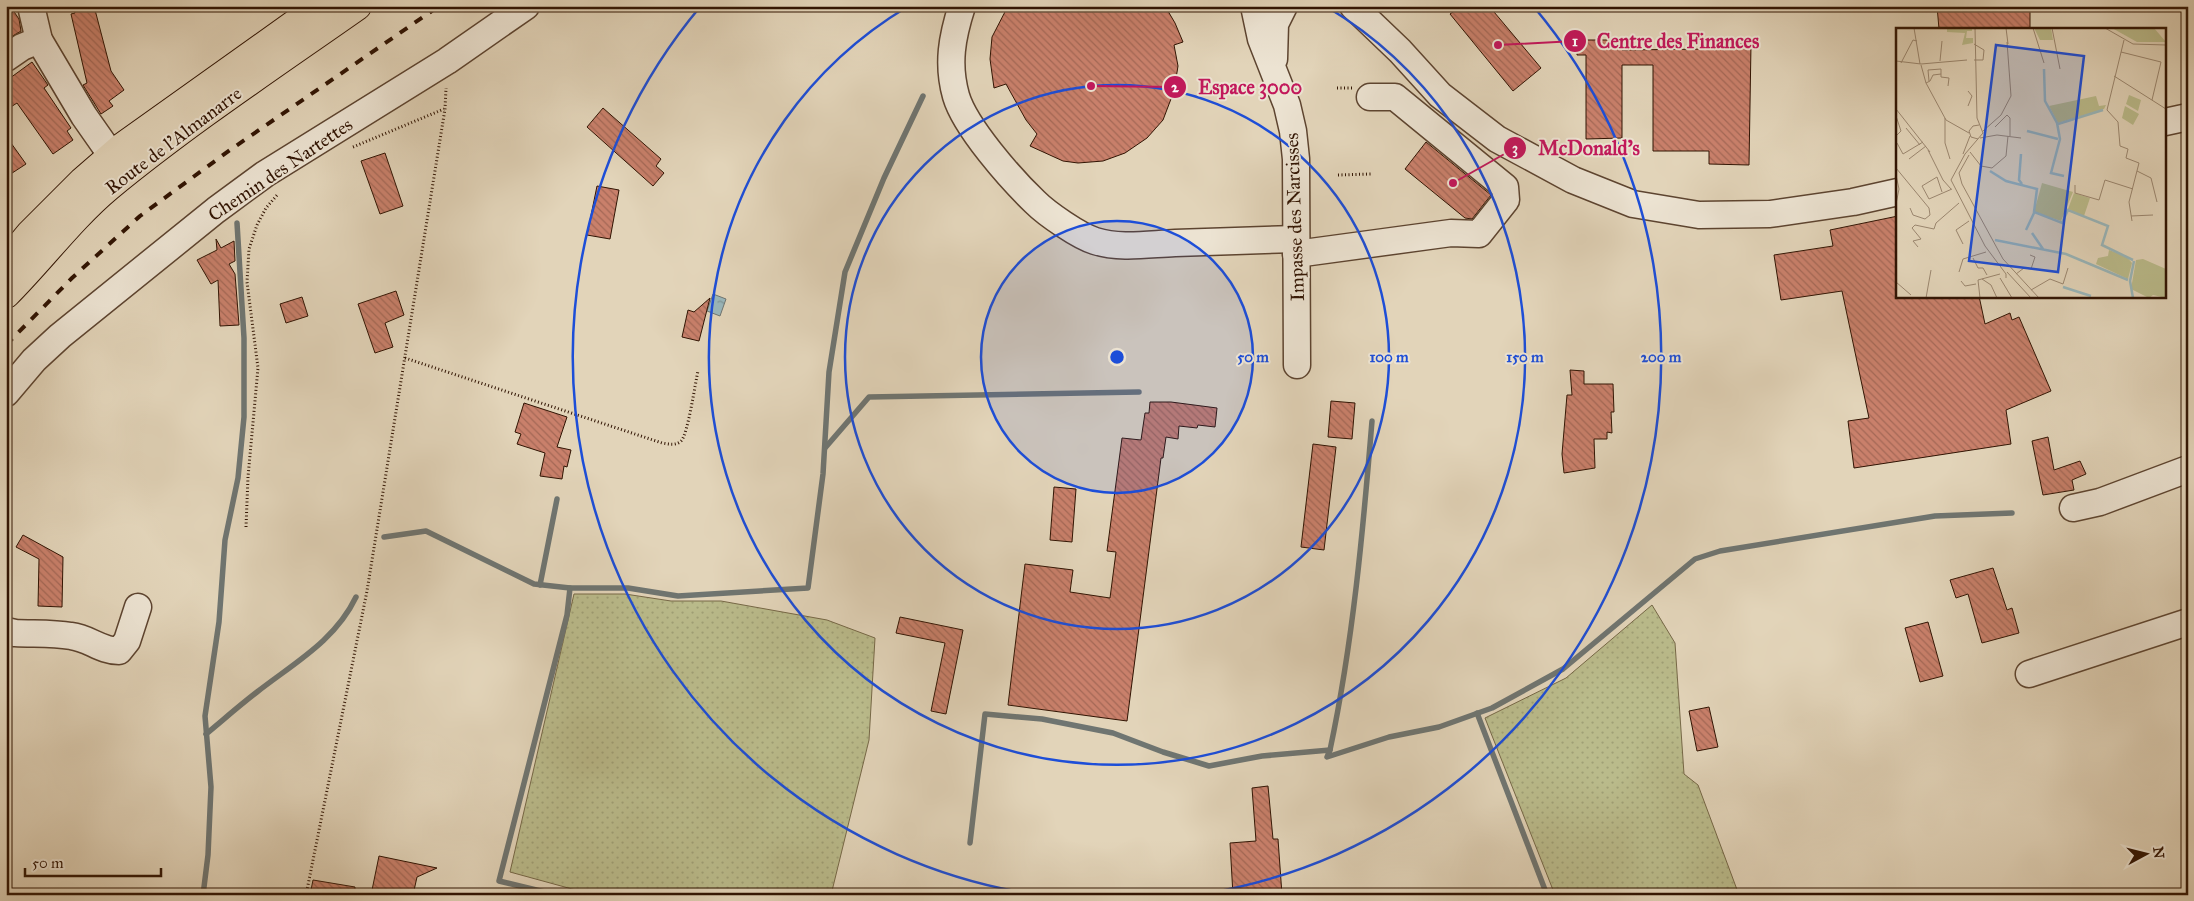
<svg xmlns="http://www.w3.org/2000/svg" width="2194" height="901" viewBox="0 0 2194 901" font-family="'IM FELL Great Primer',serif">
<defs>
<pattern id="grass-dots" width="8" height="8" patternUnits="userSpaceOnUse" patternTransform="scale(1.25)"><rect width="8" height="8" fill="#babb8b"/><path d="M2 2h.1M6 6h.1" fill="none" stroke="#a0a076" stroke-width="1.8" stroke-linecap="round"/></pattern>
<pattern id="water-ripples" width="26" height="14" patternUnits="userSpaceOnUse" patternTransform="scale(1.25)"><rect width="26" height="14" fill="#99b6ba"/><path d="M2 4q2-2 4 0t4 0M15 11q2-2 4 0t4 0" fill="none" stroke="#7d9395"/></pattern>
<pattern id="building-back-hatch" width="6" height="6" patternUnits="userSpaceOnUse" patternTransform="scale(1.25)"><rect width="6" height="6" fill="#c9806b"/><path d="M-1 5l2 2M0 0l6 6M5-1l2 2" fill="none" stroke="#a46856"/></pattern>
</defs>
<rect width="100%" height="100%" fill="#e2d4b9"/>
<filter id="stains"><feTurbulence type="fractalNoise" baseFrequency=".004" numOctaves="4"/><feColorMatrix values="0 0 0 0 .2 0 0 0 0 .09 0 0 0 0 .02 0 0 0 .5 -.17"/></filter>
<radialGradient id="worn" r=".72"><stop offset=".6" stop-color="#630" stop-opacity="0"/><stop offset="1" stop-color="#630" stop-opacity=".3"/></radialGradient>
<!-- grass -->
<g fill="url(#grass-dots)" stroke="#766847">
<polygon points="574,594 625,594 671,601 721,601 827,620 875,638 869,740 831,895 594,895 510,872"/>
<polygon points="1652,605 1675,643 1684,774 1698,785 1739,895 1555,895 1485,718 1566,678"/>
</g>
<!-- water -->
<polygon fill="url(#water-ripples)" stroke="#6f7571" points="713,294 726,299 720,316 707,311"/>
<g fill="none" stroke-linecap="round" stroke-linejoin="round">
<!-- stream -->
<g stroke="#6f7571" stroke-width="5.5">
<polyline points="825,448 869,397 1139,392"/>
<polyline points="384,537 426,531 534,584 570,588"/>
<polyline points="540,585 557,499"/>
<polyline points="1477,713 1547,895"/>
<path d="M206,734C223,720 240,705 257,692C294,663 335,641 356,597"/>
<path d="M1330,750C1353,642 1363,531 1372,421"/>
<polyline points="970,843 985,714 1042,719 1113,733 1163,752 1209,766 1262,756 1330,750 1327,757 1389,737 1439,727 1492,708 1563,669 1695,559 1720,551 1935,516 2012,513"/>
<polyline points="203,895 208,855 211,787 205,716 219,622 225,540 238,478 244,417 244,338 237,223"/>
<polyline points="557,895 499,881 567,615 570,588 628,588 678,596 808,588 823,474 829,372 845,272 884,178 923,96"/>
</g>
</g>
<!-- building -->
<g fill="url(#building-back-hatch)" stroke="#311403">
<polygon points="6,6 10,6 19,19 21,31 6,40"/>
<polygon points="73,6 94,6 111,71 124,90 109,101 113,106 101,114 83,85 87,83 71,14 75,13"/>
<polygon points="1008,6 1165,6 1175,23 1183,42 1174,45 1178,66 1174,91 1163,120 1147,138 1125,153 1103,161 1078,163 1063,161 1030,146 1037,134 1026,120 1006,84 994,88 990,59 992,37"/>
<polygon points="1461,6 1489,6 1541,68 1513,91 1450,14"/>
<polygon points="1937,6 2012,6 2012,9 2030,9 2030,29 1939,29"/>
<polygon points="1577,40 1622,40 1622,50 1710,49 1711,44 1751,44 1749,165 1709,164 1709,151 1653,151 1653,65 1622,65 1622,138 1586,139 1586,55 1577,55"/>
<polygon points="32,62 48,85 44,88 71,128 67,131 73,140 53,154 17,103 6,110 6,81"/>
<polygon points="603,108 661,159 656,166 664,173 653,186 587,127"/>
<polygon points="6,136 26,164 6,177"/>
<polygon points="1426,142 1491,195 1472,219 1465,218 1405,169"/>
<polygon points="385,153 403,206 380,214 361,161"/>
<polygon points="597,186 619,190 610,239 587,235"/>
<polygon points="1898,216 1898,296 1979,296 1985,324 2010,313 2012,320 2019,317 2051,391 2006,410 2011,444 1854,468 1848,421 1869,418 1842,291 1781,300 1774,255 1833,246 1830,230"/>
<polygon points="216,239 221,248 234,241 235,261 229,264 235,274 239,325 220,326 218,280 211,284 197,260 217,250"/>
<polygon points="396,291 404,315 385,323 393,347 375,353 358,304"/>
<polygon points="302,297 308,316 286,323 280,304"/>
<polygon points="710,298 699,341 682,337 688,310 694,312"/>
<polygon points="1570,370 1584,371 1584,384 1613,384 1614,412 1611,412 1612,433 1607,432 1607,439 1594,439 1595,468 1564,473 1562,454 1567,395 1572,395"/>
<polygon points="1331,401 1355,403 1352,439 1328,437"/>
<polygon points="1150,402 1171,402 1217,408 1215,427 1198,425 1197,428 1179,426 1178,439 1166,437 1163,458 1161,458 1127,721 1008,705 1025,564 1073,570 1070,592 1110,598 1116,552 1107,551 1122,438 1141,440 1145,413 1149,413"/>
<polygon points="524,403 567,417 557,447 571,450 567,467 564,466 562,479 540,476 545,453 517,444 521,434 515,432"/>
<polygon points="2048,437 2054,470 2080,461 2086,474 2072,480 2074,490 2043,495 2032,441"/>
<polygon points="1313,444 1336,447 1324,550 1301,547"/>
<polygon points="1054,487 1076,489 1072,542 1050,540"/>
<polygon points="23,535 63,557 62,607 38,606 39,559 16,547"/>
<polygon points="1993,568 2007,610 2012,608 2019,633 1982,643 1968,594 1956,598 1950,580"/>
<polygon points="900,617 963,630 946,714 931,711 945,643 896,633"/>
<polygon points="1928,622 1943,676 1920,682 1905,628"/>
<polygon points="1709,707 1718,747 1697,751 1689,711"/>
<polygon points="1268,786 1273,839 1278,839 1282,895 1233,895 1230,843 1256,841 1252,788"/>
<polygon points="379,856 403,861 437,868 417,877 413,895 371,895"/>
<polygon points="313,880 355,887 355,895 310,895"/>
</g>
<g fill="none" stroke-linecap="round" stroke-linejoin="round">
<!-- minor casing -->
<g stroke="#5d4430" stroke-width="29">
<g id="minor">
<polyline points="31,6 39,40 84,116 112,156"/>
<path d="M962,6C952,37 947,64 956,96C965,127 1011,179 1035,202C1047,214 1079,236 1095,241C1120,249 1149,244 1175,243C1215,242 1256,240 1296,239"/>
<polyline points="1254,6 1261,39 1287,105 1293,131 1296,159 1297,365"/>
<polyline points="1353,6 1400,51 1440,95 1497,139 1573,180 1633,204 1699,215 1770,214 1853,202 1898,192"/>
<polyline points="6,58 22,47 39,40"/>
<polyline points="1274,59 1275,24 1284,6"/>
<polyline points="2165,122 2188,117"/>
<polyline points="1296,254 1451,233 1479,234 1506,200 1505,187 1395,97 1370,97"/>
<polyline points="6,393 34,360 60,336 216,210 265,174 447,61 526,6"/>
<polyline points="2073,508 2100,502 2188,469"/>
<path d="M6,631L15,633C33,634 53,633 71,636C89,638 101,651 119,651L127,641L138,607"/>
<polyline points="2029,674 2188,622"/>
</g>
</g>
<!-- major casing -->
<g stroke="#311403" stroke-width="30">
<g id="major">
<polyline points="6,263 30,234 83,181 121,148 320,6"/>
<path d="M6,294C41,259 71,218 108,187C187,122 273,65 357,6"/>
</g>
</g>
<!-- path -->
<g stroke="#311403" stroke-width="3" stroke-dasharray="1 2.5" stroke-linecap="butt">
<polyline points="1337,88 1352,88"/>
<polyline points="353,147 444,109"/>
<polyline points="1338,175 1371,174"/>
<path d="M405,358L662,443C669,444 676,446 681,441C688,434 695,384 698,371"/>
<polyline points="246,527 248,477 258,368 247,282 249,249 257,225 266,208 278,194"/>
<polyline points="306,895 367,591 445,109 446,88"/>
</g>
<!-- minor -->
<use href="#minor" stroke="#ece3d2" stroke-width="26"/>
<!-- major -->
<use href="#major" stroke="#e2d4b9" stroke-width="28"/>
<!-- rail -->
<polyline stroke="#311403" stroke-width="4" stroke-dasharray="9 9" stroke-linecap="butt" points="6,345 72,278 140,216 230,150 439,6"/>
</g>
<!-- distance rings -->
<circle cx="1117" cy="357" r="136" fill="#1d4ed8" fill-opacity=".12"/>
<g fill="none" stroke="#1d4ed8" stroke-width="2.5">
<circle cx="1117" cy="357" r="136"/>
<circle cx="1117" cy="357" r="272"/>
<path d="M1327 7A408 408 0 1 1 907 7"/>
<path d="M1032 894A544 544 0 0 1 700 7M1534 7A544 544 0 0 1 1202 894"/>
</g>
<g text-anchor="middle" stroke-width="4" stroke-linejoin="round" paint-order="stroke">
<!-- street labels -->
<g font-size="19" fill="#311403" stroke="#ece3d2">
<text transform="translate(173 140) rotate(-37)" y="7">Route de l'Almanarre</text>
<text transform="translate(280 169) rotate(-34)" y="7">Chemin des Nartettes</text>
<text transform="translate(1294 217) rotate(-92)" y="7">Impasse des Narcisses</text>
</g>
</g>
<!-- overview -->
<g transform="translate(1896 28)">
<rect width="270" height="270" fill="#e2d4b9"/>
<path d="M51,0H76V3H71L70,10H77V15L66,17L69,5L51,4ZM138,0H155L157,12H144ZM200,68L203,78L210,77L208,81L162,95L153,78ZM146,155L177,164L165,193L138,184ZM178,165L194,170L188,188L172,181ZM213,222L230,228L236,235L232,251L200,236L202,230L212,228ZM247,231L270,241V270L257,267L253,270L235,261L240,232Z" fill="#babb8b"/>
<path d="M216,0H258L270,14H241Z" fill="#babb8b"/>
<path d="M233,67L245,72L242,83L230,76ZM229,78L243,86L237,97L226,90Z" fill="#babb8b"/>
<path fill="none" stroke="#99b6ba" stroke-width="2.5" d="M148,41L149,73L161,95L164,111L155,145L168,148M162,96L207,82M131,103L162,111M125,126L123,152L126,156M94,143L110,153L141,161L138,184L166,195L172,182L212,198L206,217L237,232M130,202L138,185M136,205L147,221M99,212L170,226L232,252M167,259L195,268M237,270L234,253L238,233"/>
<path fill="none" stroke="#9b8770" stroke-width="1" d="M18,0L24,36M79,0L81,90L87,105L69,126L55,152L89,218L110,246V250M110,0L112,16M137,0L148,35M156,0L164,41M209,0L237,16L270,17M228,12L211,82L222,94L224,118L232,121L230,130L243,135L233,174L236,193M78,16L88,22L87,32H78M225,24L265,34L256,72M0,33L25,36M44,33L46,13M5,35L17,12L21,13M25,36L71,32M25,37L30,55L50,92L73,105M45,46V49L53,50L52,58M218,48L270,81M30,55L34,53L37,47L45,46V41L32,42L33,53M72,63L76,68L72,78M0,81L34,124M0,88L5,103L0,108M49,90V115L54,131M99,99L111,87L114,90V108M10,100L24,117M87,103L105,87L115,68L111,14M84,110L101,107L125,110M82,111L75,109L73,103L77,98L83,97M1,115L7,126L27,114M32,122L47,152L55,161M74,124L85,138L96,140L110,128L112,108M67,126L74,108M73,127L63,145L66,156L107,231L143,270M13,131L30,118M0,140L33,180L34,187L29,191L17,187L14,180M241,143L255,150L261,174M0,147L3,161L0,176M179,157V165L203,172L209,152L237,161M46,164L41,149L26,158L33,171L56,161M235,188L257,187M67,216L60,202L73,193M22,219L17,213L25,211L16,200L19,197L38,201L40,195L63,175M77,230L82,240H87L91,247M63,244L67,231L90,224M111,244L135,270M120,246L128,240L135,241L139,229L134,227M104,250L116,270M86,251L95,257L101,270M65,253L69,258L80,256M0,254L15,267M135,262L154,251L167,256L172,240M30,270L35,242M84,270L82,252L104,246"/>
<path fill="#1d4ed8" fill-opacity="0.15" stroke="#1d4ed8" stroke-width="2.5" d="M100,17L188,28L162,244L73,233Z"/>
<rect width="270" height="270" fill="none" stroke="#311403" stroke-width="2.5"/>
</g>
<circle cx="1117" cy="357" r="8" fill="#1d4ed8" stroke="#ece3d2" stroke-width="2.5"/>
<g font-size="15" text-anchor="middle" font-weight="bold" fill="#1d4ed8" stroke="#ece3d2" stroke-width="4" stroke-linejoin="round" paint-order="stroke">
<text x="1253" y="362">50 m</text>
<text x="1389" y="362">100 m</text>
<text x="1525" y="362">150 m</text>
<text x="1661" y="362">200 m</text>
</g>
<!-- callouts -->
<path fill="none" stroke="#c2185b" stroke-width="2" d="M1498 45L1575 41M1091 86L1175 87M1453 183L1515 148"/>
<g fill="#c2185b" stroke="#ece3d2" stroke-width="2">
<circle cx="1498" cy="45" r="5"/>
<circle cx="1091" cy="86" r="5"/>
<circle cx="1453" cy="183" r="5"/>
<circle cx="1575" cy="41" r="12"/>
<circle cx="1175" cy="87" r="12"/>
<circle cx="1515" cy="148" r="12"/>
</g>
<g font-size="15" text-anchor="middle" font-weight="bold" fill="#fff">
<text x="1575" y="46">1</text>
<text x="1175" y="92">2</text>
<text x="1515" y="153">3</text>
</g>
<g font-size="20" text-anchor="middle" font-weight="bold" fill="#c2185b" stroke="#ece3d2" stroke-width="4" stroke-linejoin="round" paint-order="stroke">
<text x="1678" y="48">Centre des Finances</text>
<text x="1250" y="94">Espace 3000</text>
<text x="1589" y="155">McDonald's</text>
</g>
<!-- margin -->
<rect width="2194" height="901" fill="none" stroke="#e2d4b9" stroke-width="25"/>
<rect x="8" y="8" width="2179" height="886" fill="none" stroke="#311403" stroke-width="2.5"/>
<rect x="12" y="12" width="2169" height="876" fill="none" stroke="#311403"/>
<!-- north arrow -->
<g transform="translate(2146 854) rotate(83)" stroke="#ece3d2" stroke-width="4" paint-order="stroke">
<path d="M0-4L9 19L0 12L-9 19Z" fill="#311403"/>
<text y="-8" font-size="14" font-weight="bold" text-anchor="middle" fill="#311403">N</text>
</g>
<!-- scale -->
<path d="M25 868v8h136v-8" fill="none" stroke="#311403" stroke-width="2.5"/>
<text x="32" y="868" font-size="15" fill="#311403" stroke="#ece3d2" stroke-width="4" paint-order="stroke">50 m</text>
<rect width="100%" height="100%" filter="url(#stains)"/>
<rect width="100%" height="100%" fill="url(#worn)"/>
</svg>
